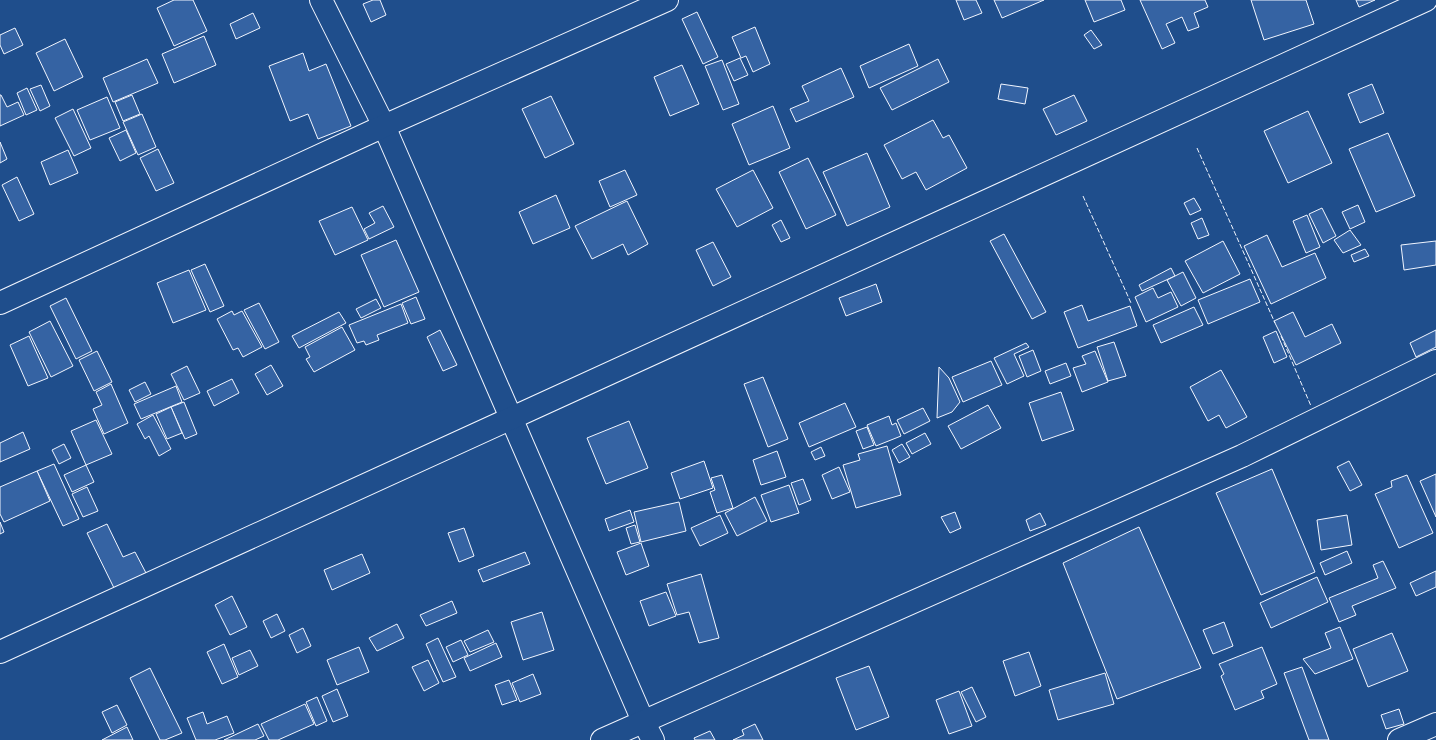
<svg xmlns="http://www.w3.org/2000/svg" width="1436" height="740" viewBox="0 0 1436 740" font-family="'Archivo Narrow',sans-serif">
<rect width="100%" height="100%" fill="#1f4e8c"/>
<!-- building -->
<g fill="#3563a3" stroke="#f2f6ff">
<polygon points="174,0 193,0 207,31 174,46 157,8"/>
<polygon points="373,0 380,0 386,15 371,22 363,4"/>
<polygon points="956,0 976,0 982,13 964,20"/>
<polygon points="994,0 1044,0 1002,18"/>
<polygon points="1085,0 1121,0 1125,10 1094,22"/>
<polygon points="1140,0 1205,0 1208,7 1194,13 1199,27 1188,31 1182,17 1166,24 1175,43 1162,49"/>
<polygon points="1251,0 1306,0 1314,24 1264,40"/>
<polygon points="1356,0 1375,0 1359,7"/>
<polygon points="697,12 718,57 703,64 682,19"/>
<polygon points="253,13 260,28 236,39 230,24"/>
<polygon points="755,27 770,64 753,72 746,56 741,58 732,37"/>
<polygon points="15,28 23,45 4,54 0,45 0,35"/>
<polygon points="1091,30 1102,45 1094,49 1084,35"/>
<polygon points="204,36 216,65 174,83 162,54"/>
<polygon points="65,39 83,77 54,91 36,53"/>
<polygon points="909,44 918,66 869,88 860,66"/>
<polygon points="303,53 309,71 326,64 351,126 318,139 308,114 290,121 269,66"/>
<polygon points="740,58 748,75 734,81 726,64"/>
<polygon points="147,59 158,83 113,102 103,78"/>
<polygon points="938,59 949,82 892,110 880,88"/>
<polygon points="722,60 739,104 723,110 705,66"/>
<polygon points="682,65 699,104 670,116 654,77"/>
<polygon points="841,68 854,97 796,122 790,109 809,101 802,86"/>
<polygon points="1001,84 1028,88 1025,104 998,99"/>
<polygon points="1372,84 1384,113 1360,123 1348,94"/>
<polygon points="41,85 50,106 40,111 30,89"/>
<polygon points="27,88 37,110 26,115 17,93"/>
<polygon points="0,95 1,95 7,107 18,102 24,115 0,126"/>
<polygon points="132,95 140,114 123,121 115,102"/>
<polygon points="1074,95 1087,121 1056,135 1043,109"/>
<polygon points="551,96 574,144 545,158 522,109"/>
<polygon points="107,97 120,128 90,140 77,110"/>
<polygon points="773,106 790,148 749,165 732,124"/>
<polygon points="73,109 91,148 74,156 55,118"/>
<polygon points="1308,111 1332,163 1288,183 1264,131"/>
<polygon points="142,114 156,147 138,155 123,122"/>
<polygon points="933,120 943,138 949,135 967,168 926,190 916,172 902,179 884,145"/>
<polygon points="126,130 136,153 120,161 109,138"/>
<polygon points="1388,133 1415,196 1376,212 1349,149"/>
<polygon points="0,142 7,159 0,163"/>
<polygon points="158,149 174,183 156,191 140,158"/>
<polygon points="68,150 78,173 50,185 41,162"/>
<polygon points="867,153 890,207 847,226 823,172"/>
<polygon points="808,158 836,215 806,229 779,172"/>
<polygon points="625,170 637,195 610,207 599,181"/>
<polygon points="753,170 773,208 737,227 716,189"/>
<polygon points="17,177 34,214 19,221 2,185"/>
<polygon points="556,195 570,228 533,244 519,212"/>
<polygon points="1194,198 1201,210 1190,215 1184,203"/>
<polygon points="627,201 648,244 628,255 623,244 592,259 575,226"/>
<polygon points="1358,205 1365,222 1350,229 1342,212"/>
<polygon points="383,206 394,227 369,239 364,229 375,223 369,213"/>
<polygon points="352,207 368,240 335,255 319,221"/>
<polygon points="1322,208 1336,236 1323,243 1309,214"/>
<polygon points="1307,215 1320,247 1306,253 1293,221"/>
<polygon points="1202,218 1209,235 1198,239 1191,223"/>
<polygon points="781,220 790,238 781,242 772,225"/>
<polygon points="1350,230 1361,245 1343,253 1334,240"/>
<polygon points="1004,234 1046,312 1032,319 990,241"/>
<polygon points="1267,235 1282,267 1315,253 1326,278 1271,304 1244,246"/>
<polygon points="396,240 419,292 384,307 361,255"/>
<polygon points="1223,241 1240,274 1203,293 1185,261"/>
<polygon points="1436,241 1436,265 1404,270 1401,245"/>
<polygon points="713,242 731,277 713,286 696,250"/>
<polygon points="1365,249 1369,256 1354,262 1351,255"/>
<polygon points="205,264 224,306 210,312 191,270"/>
<polygon points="1171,268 1175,276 1142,291 1139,285"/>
<polygon points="189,270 206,310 173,323 157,283"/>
<polygon points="1183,272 1196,298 1181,306 1167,280"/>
<polygon points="1250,279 1260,302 1208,324 1198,300"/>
<polygon points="876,284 882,302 846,316 839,298"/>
<polygon points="1153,288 1158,298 1171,292 1178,307 1146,322 1135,297"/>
<polygon points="416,297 425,319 411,324 402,303"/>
<polygon points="66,298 92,351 76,359 50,306"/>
<polygon points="376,299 381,308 361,318 356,309"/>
<polygon points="259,303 279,342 265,349 244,310"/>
<polygon points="401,304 408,323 377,335 379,340 366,345 364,341 357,343 349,325"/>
<polygon points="1082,305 1088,321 1130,306 1137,326 1078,348 1064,312"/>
<polygon points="1194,307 1203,325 1161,343 1153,325"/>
<polygon points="232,311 234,315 242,311 262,347 243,357 238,348 233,350 217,319"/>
<polygon points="339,312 346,323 299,348 292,336"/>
<polygon points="1293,312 1305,337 1332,324 1341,343 1296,365 1274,321"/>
<polygon points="50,321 73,366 51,377 29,332"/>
<polygon points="342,327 355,350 314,372 306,359 310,357 305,347"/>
<polygon points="440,330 457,365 443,371 427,337"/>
<polygon points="1436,330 1436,347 1416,357 1410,343"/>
<polygon points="1276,331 1287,357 1274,363 1263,337"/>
<polygon points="29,336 48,378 28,386 10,345"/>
<polygon points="1114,342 1126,376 1108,381 1097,347"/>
<polygon points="1026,343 1029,347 1014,354 1024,376 1007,384 994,358"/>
<polygon points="1033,350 1041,371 1027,377 1019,356"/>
<polygon points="97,351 112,382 94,391 79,360"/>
<polygon points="1095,351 1108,382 1082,392 1073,368 1086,364 1082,356"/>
<polygon points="991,361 1002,385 963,402 952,377"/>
<polygon points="1066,363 1071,376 1050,384 1045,371"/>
<polygon points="271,365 283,386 267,395 255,374"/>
<polygon points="187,366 200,393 184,400 171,374"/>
<polygon points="939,367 949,378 960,402 952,412 937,418"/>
<polygon points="1221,370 1247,417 1226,428 1219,415 1208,421 1190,387"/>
<polygon points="763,377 788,439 768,447 744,384"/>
<polygon points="232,379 239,393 214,406 207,391"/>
<polygon points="145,382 151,394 135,402 129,390"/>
<polygon points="111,384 128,423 104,434 93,409 102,405 96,392"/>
<polygon points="176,386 182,402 141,419 134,404"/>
<polygon points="1061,392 1074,430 1042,441 1029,403"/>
<polygon points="184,402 197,434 185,439 171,407"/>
<polygon points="845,403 856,427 809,447 799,423"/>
<polygon points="988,405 1001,428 961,449 948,426"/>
<polygon points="171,407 182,433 167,439 156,414"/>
<polygon points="923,408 930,421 904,434 897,420"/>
<polygon points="153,415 171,449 159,456 149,436 145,439 137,424"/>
<polygon points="889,416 892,425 896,423 901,436 876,446 867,425"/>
<polygon points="96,420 112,454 86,465 71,431"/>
<polygon points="629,421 648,468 606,484 587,438"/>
<polygon points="867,427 874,445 863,449 856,431"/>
<polygon points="23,432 30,449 0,462 0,443"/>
<polygon points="925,433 931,444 912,454 906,443"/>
<polygon points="64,444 71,458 59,464 52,450"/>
<polygon points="902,444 910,457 899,463 892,450"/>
<polygon points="887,446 901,495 856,508 843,465 860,460 858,454"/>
<polygon points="821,447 825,456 815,460 811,452"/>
<polygon points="777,451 786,477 761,485 753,460"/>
<polygon points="704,461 713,488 680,499 671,473"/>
<polygon points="1349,461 1362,485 1350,491 1337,467"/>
<polygon points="54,464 79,519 63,526 37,471"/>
<polygon points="86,465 94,482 72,492 64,475"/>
<polygon points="839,467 850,492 832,499 822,475"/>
<polygon points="1272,469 1315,572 1261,595 1216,493"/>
<polygon points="37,471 50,501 4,522 0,514 0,487"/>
<polygon points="1436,474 1436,517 1420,481"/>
<polygon points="722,475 733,508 717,513 710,492 715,490 711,478"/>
<polygon points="1407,475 1433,533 1399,548 1375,494 1392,487 1391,481"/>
<polygon points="803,479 811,500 799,505 791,483"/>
<polygon points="789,485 799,513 771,522 761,495"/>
<polygon points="87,487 98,511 83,517 72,494"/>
<polygon points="755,497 767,521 737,536 725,513"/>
<polygon points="679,502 686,531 641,542 634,512"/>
<polygon points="630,510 634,522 609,531 605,519"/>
<polygon points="955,512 961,528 950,533 941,517"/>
<polygon points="1040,513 1046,525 1030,531 1026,520"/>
<polygon points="720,515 728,533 700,546 691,528"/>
<polygon points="1347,515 1352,545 1321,550 1317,520"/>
<polygon points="0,522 4,532 0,534"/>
<polygon points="107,524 123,557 135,552 146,573 114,588 87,533"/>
<polygon points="635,525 640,542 631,544 626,528"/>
<polygon points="1139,527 1201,668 1117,699 1063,563"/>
<polygon points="464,528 474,556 459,562 448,533"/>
<polygon points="641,543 649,566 626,575 617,552"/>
<polygon points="1347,551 1352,563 1325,575 1320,563"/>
<polygon points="525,552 530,564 483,582 478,570"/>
<polygon points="362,554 370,573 332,590 324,570"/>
<polygon points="1383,561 1396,588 1352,606 1356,615 1339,622 1329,598 1378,578 1373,565"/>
<polygon points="1436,571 1436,587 1416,596 1410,583"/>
<polygon points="701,574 719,638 699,643 689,612 677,615 667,584"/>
<polygon points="1317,577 1328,602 1271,628 1260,603"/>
<polygon points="666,592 676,616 649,626 640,601"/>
<polygon points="232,596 247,627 230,635 215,605"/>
<polygon points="452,601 457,613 426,626 420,615"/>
<polygon points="542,612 554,650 523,660 511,622"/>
<polygon points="277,614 285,631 271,638 263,621"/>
<polygon points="1224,622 1233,646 1213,654 1203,630"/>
<polygon points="397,624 404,638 377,651 369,638"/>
<polygon points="1340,627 1353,659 1315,674 1303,659 1331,648 1325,633"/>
<polygon points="303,628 311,646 297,653 289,635"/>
<polygon points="488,630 494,642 470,652 464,641"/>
<polygon points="1392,633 1408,671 1368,687 1353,649"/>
<polygon points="438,638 456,677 443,682 426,644"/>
<polygon points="461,640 468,655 453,662 446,647"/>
<polygon points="496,643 502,657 470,671 464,658"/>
<polygon points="224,644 238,677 222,684 207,652"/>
<polygon points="359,647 369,672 337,685 327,660"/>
<polygon points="1262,647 1277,684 1261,691 1264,698 1235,710 1221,676 1224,674 1219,664"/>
<polygon points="250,650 258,666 239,675 232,658"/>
<polygon points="1029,652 1041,686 1015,696 1003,661"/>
<polygon points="428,660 439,683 424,691 412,667"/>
<polygon points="869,666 889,717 856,730 836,678"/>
<polygon points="1302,667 1329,740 1309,740 1284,673"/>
<polygon points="150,668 182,733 165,740 160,740 130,678"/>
<polygon points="1105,673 1114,704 1058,720 1049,690"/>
<polygon points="533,674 541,694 520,702 512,683"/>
<polygon points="509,680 517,700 502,705 495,685"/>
<polygon points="972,687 986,717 976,722 961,692"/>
<polygon points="337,689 348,716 333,722 322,696"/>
<polygon points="959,691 972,726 949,734 936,700"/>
<polygon points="317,697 327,721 316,726 306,702"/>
<polygon points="305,704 314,724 278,740 269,740 261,724"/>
<polygon points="117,705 127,725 112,733 102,712"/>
<polygon points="1399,709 1404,724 1386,729 1381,715"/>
<polygon points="203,712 207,724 227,716 234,733 215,740 196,740 187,718"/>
<polygon points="258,724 264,736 255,740 224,740"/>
<polygon points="755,724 763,740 733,740 744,735 742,730"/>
<polygon points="127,727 133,740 102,740"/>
<polygon points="710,731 715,740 695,740 694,738"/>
</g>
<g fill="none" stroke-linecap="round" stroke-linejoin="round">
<!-- street casing -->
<g stroke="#f2f6ff" stroke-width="24">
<g id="street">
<polyline points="321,0 384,126 643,721 653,740"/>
<polyline points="0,303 384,126 667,0"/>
<polyline points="0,652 1426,0"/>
<polyline points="602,740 1242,456 1436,361"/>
<polyline points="1399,740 1436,724"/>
</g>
</g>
<!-- street -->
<use href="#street" stroke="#1f4e8c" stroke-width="22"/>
<!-- fence -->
<g stroke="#f2f6ff" stroke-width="1" stroke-dasharray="5 2" stroke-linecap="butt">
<polyline points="1197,148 1275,323"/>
<polyline points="1083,196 1131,303"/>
<polyline points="1281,336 1311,406"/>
</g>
</g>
</svg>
